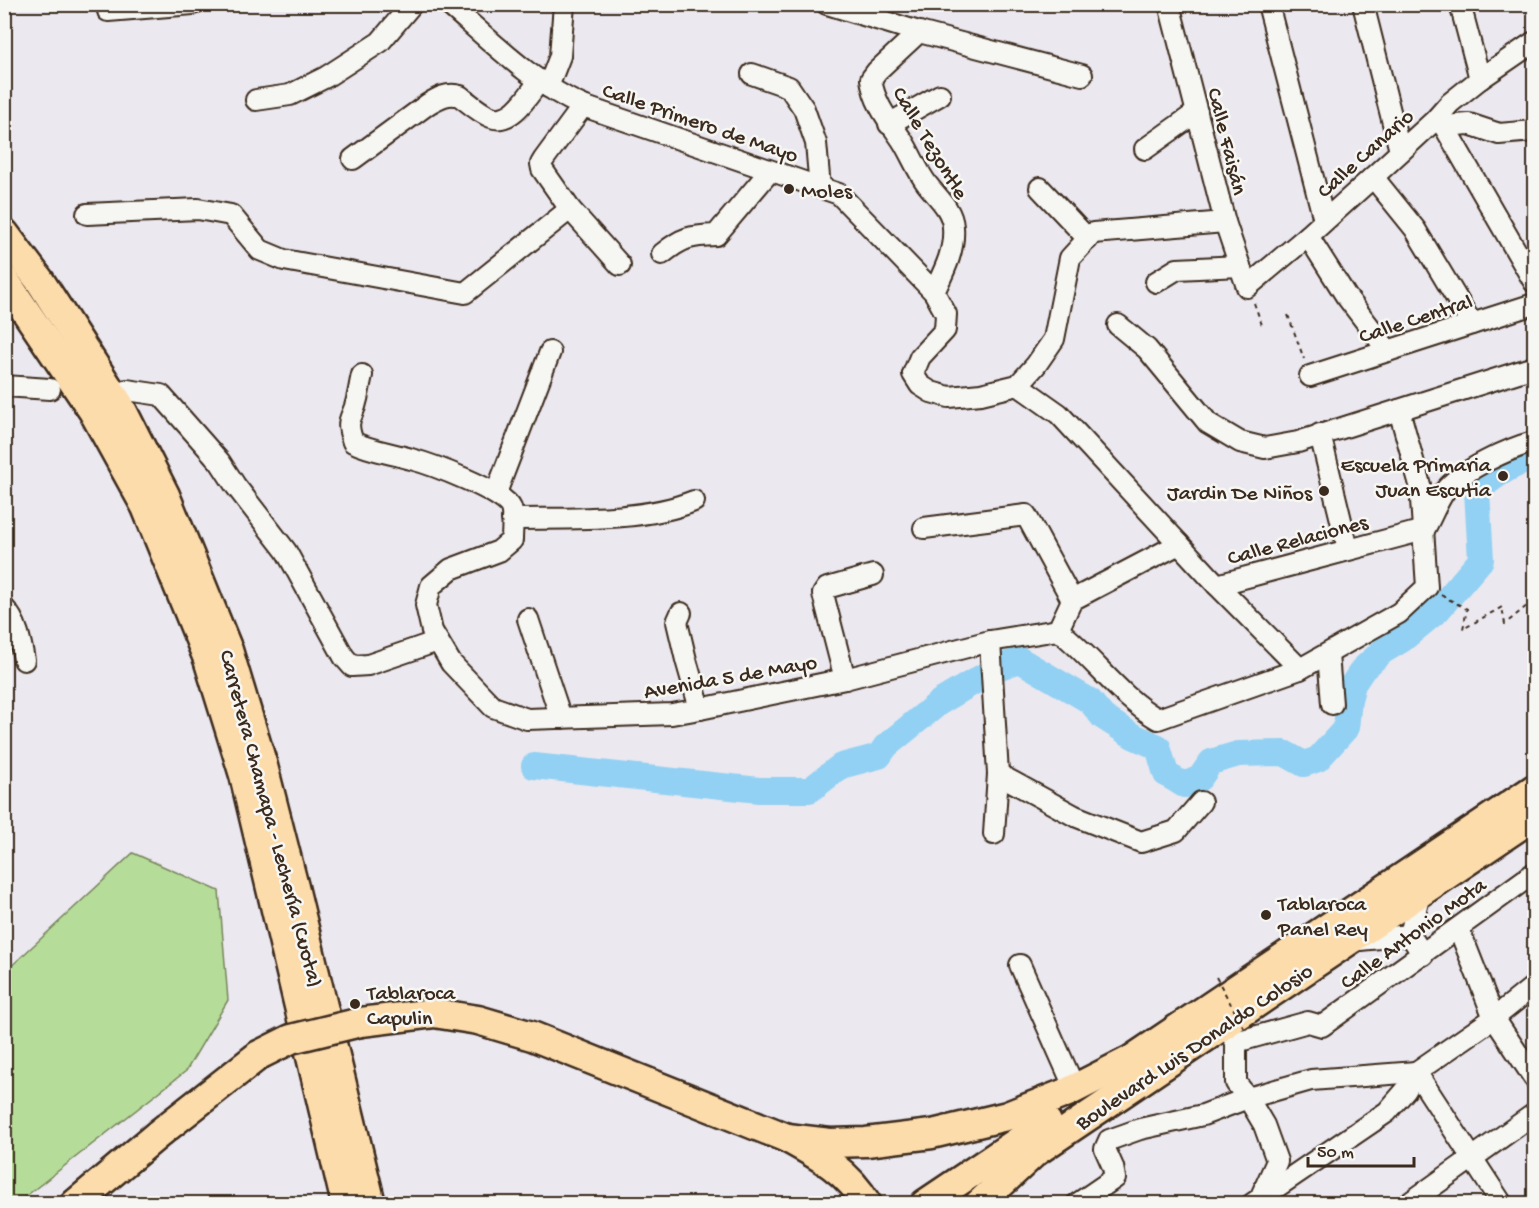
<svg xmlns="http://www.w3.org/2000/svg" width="1539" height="1208" viewBox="0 0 1539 1208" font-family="'Gochi Hand',sans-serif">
<rect width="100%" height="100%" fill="#ebe8ef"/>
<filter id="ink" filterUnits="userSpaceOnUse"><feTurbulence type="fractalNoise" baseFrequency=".0167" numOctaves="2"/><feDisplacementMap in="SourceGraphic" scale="12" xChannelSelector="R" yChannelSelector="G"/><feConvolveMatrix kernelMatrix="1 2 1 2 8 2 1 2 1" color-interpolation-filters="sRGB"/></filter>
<g filter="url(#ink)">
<!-- green -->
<polygon fill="#b5dd99" stroke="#78845c" stroke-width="1.5" points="133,853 219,891 228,1000 186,1071 17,1203 5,1203 5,972"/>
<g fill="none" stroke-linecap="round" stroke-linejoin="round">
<!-- river -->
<path stroke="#92d1f3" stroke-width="26" d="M534,766L759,790H810L841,766L879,756L886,746L940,702L997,668L1020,660L1090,701L1103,717L1133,736L1158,747L1166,774L1184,785L1200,778L1211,762L1238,754L1284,753L1304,764L1318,759L1346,728L1349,700L1353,684L1363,669L1383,651L1403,639L1438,610L1481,560L1477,491C1494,476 1512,463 1534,459"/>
<!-- minor casing -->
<g stroke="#3b2a1e" stroke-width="24">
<g id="minor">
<path d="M448,4C489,39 533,84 583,106L839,194L934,292L946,314L945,330L920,357L913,374L920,385L931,392L949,397L981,394L1018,385L1036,365L1054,339L1070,258L1093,233L1225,222"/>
<polyline points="827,4 919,32 1082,75"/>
<polyline points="1169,4 1225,222 1247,287 1308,236 1373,177 1435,120 1450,103 1480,79 1534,42"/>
<polyline points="1268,4 1324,220"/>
<polyline points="1363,4 1400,151"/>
<polyline points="1460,4 1480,79"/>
<polyline points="108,11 193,4"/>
<path d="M919,32L877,71L871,79C874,103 889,121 902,140C911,154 917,171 927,184C937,197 952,209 953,227C955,251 944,271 934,292"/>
<polyline points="752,74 789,87 804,109 816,143 820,188"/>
<polyline points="548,87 560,56 564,4"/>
<polyline points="256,100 290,95 326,77 380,42 412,4"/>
<polyline points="583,106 544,159 541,164 542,169 570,209 620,265"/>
<polyline points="1436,120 1444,126 1469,124 1499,134 1534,131"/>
<polyline points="889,124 940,95"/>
<polyline points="1444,126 1534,282"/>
<polyline points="1145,149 1197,112"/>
<path d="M353,159L428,104C438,98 448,92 460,96C469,103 480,113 491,117C512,125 529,94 540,80"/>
<polyline points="1373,177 1415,229 1472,324"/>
<polyline points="1040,188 1088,239"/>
<polyline points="87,214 198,209 231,215 260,250 284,260 465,293 570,209"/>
<polyline points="1308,236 1346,296 1388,351"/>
<path d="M662,254C683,237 690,236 716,235L770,171"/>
<polyline points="1156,282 1177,269 1240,266"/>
<polyline points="1118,325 1147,349 1208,423 1240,442 1265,448 1298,442 1534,367"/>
<path d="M362,375C360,383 359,391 357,399C353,420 344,417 353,442C371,451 392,453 411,459C430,464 504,491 511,508C514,517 512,530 512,540L499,551L451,569L431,586L426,605L432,631L451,663L493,707L527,719L672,714L700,709L845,679L990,641L1058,630C1093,657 1119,697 1158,719L1300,669L1399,613L1427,587L1420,485L1399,410"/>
<polyline points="1310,376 1534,304"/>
<polyline points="1018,385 1059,414 1217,585 1300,669"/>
<polyline points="4,386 50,389"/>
<polyline points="127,390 161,395 220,462 235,485 286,551 344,657 352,666 368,665 438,641"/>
<polyline points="1320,434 1348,549"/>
<polyline points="496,493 550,352"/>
<path d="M512,519C568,518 642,522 694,501"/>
<polyline points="924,528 1026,515 1072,600 1058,630"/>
<path d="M1424,530C1431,518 1436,504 1444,492C1459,471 1510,448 1534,442"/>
<polyline points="1217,585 1424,530"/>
<polyline points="1072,600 1179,544"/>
<path d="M4,608C17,621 21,643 24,660"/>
<polyline points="681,613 677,622 686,660 700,709"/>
<polyline points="528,619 561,718"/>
<polyline points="990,641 998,774 994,834"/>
<polyline points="1328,654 1332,704"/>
<polyline points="845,679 823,594 827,588 873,575"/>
<polyline points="998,774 1075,816 1141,842 1176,831 1201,802"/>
<polyline points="1420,893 1410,935 1423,955"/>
<polyline points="1459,929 1494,1018 1534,1078"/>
<polyline points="1350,941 1410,935"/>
<polyline points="1020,965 1075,1089"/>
<polyline points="1230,1032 1236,1042 1236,1083 1248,1098 1264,1125 1277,1161 1262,1194"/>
<polyline points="1236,1042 1308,1022 1322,1026 1534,873"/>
<polyline points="1416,1072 1502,1204"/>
<polyline points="1077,1204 1115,1178 1113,1167 1105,1149 1109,1140 1140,1129 1203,1115 1248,1098 1311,1080 1416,1072"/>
<polyline points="1252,1204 1387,1112 1406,1090 1416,1072 1494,1018 1534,986"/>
<polyline points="1408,1204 1534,1114"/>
</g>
</g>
<!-- highway casing -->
<g stroke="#3b2a1e" stroke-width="33">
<g id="highway">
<polyline points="4,233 40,281 119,404 165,495 228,650 263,766 294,887 371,1204"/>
<polyline points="4,279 93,411 146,507 208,659 244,775 346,1204"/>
<path d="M361,1022L434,1013L478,1020L532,1036L787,1138C818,1155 848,1171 867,1204"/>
<polyline points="787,1138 830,1143 866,1142 932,1134 1007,1116 1068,1092 1131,1060 1534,789"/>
<polyline points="75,1204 162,1131 259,1055"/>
<polyline points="925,1204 1047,1122"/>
<polyline points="979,1204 1035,1152 1534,816"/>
</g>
</g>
<!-- path -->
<g stroke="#3b2a1e" stroke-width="2" stroke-dasharray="4.5 4.5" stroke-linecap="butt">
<polyline points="1254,303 1262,325"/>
<polyline points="1288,315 1304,359"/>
<polyline points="1441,595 1467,609 1463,629 1502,607 1505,624 1534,600"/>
</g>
<!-- minor -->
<use href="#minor" stroke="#f6f6f2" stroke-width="20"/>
<!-- highway -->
<use href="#highway" stroke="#fddcac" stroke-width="28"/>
<!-- highway-bridge casing -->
<g stroke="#3b2a1e" stroke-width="33" stroke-linecap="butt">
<polyline id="highway-bridge" points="259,1055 291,1039 361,1022"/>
</g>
<!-- path-bridge -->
<polyline stroke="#3b2a1e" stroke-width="2" stroke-dasharray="4.5 4.5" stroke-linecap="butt" points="1216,977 1245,1030"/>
<!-- highway-bridge -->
<use href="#highway-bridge" stroke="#fddcac" stroke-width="28"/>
</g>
</g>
<!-- markers -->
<g fill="#3b2a1e" stroke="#f6f6f2" stroke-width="2">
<circle cx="789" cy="189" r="6"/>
<circle cx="1503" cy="476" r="6"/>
<circle cx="1324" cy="491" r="6"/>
<circle cx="1266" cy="915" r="6"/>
<circle cx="355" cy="1004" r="6"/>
</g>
<g text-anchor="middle" stroke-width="5" stroke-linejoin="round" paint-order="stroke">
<!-- street labels -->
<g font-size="22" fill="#3b2a1e" stroke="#f6f6f2">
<text transform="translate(701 121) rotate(19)" y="8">Calle Primero de Mayo</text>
<text transform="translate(1229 141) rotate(76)" y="8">Calle Faisán</text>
<text transform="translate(932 142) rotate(59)" y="8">Calle Tezontle</text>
<text transform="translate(1364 152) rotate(-42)" y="8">Calle Canario</text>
<text transform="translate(1415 317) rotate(-18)" y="8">Calle Central</text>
<text transform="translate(1297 538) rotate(-15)" y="8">Calle Relaciones</text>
<text transform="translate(730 675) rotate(-10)" y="8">Avenida 5 de Mayo</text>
<text transform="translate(273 818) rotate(75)" y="8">Carretera Chamapa - Lechería (Cuota)</text>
<text transform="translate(1412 932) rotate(-36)" y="8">Calle Antonio Mota</text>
<text transform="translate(1193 1045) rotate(-34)" y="8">Boulevard Luis Donaldo Colosio</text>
</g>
<!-- poi labels -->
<g font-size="22" fill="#3b2a1e" stroke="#f6f6f2" text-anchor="start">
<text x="801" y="197">Moles</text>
<text x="1491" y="471" text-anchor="end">Escuela Primaria<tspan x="1491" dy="25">Juan Escutia</tspan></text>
<text x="1312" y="499" text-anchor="end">Jardin De Niños</text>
<text x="1278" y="910">Tablaroca<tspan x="1278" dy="25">Panel Rey</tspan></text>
<text x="367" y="999">Tablaroca<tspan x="367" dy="25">Capulin</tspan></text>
</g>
</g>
<!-- margin -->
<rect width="1539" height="1208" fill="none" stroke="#f6f6f2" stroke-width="24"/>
<rect x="12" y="12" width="1515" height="1184" fill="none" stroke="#3b2a1e" stroke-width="2" filter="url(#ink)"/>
<!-- scale -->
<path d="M1308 1157v9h106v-9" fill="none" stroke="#3b2a1e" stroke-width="3"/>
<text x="1317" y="1157" font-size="18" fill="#3b2a1e" stroke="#f6f6f2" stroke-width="4.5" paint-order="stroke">50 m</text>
</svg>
